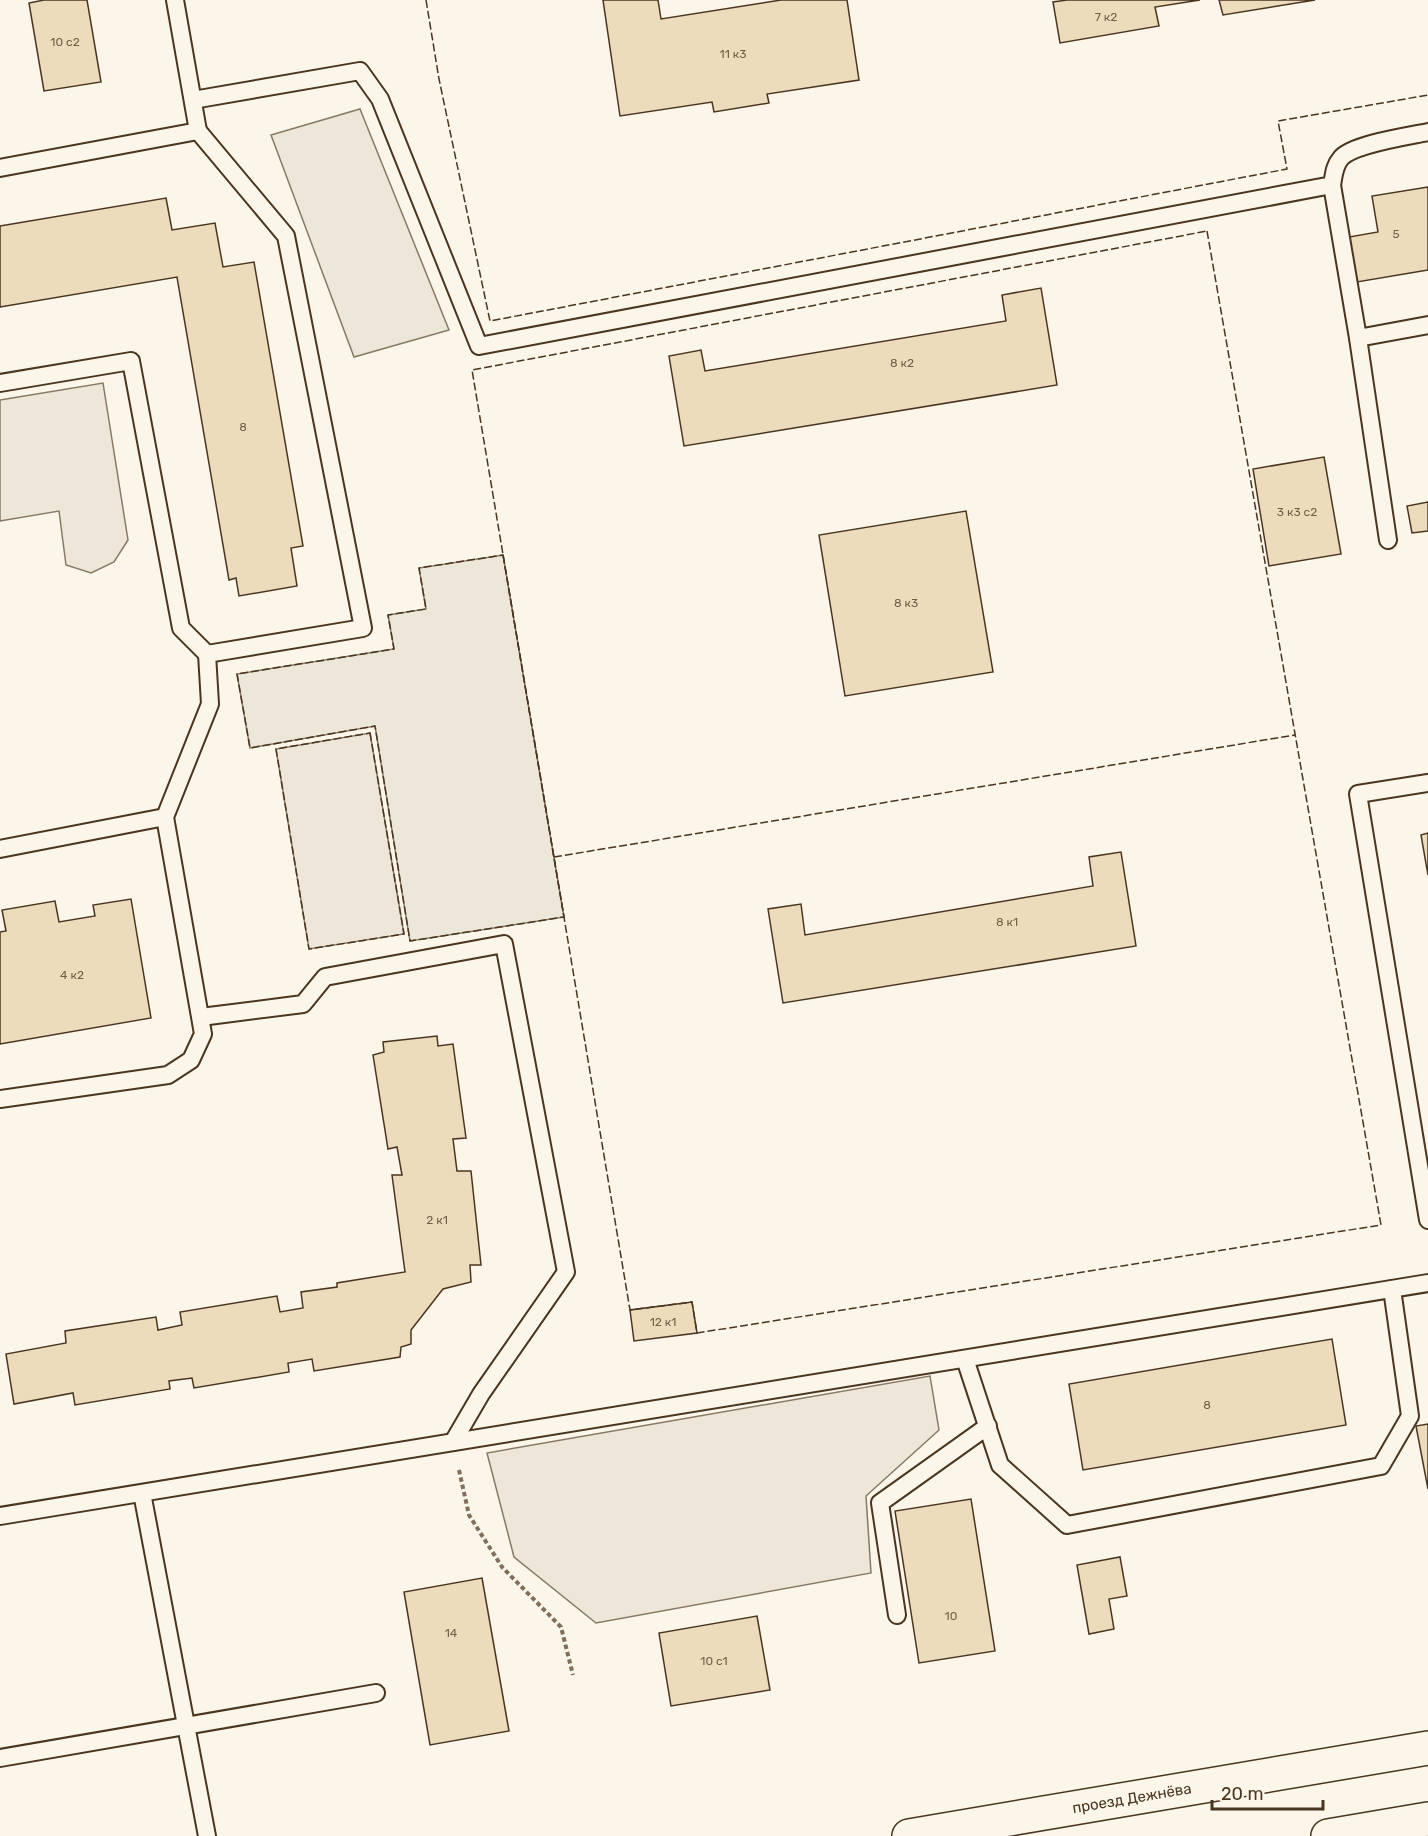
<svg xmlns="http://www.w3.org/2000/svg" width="1428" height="1836" viewBox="0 0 1428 1836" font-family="Rubik,sans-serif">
<rect width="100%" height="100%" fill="#fbf6e9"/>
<!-- green -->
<g fill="#ede6d9" stroke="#887966" stroke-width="1.5">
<polygon points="103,383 128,540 114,562 91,573 66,565 59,511 0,521 0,400"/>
<polygon points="370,733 404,934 309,949 276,749"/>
<polygon points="930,1376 939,1430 866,1496 871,1573 596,1623 514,1557 487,1453"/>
</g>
<!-- parking -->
<g fill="#ede7d9" stroke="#887966" stroke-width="1.5">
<polygon points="360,109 449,330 354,357 271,135"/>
<polygon points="503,555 564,917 410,941 375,726 250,748 237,674 394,649 388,615 426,609 419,568"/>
</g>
<!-- building -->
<g fill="#ecdcbc" stroke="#4a3520" stroke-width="1.5">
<polygon points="44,0 87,0 101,82 44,91 29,3"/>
<polygon points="603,0 658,0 661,19 781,0 847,0 859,80 767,94 769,103 714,112 712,102 620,116"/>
<polygon points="1067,0 1200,0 1155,7 1159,26 1060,43 1053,2"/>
<polygon points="1219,0 1315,0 1223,15"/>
<polygon points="1428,187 1428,270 1357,282 1349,237 1378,232 1372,196"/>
<polygon points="166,198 172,230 215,223 223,267 254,262 303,546 291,548 297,586 239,596 236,578 229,580 177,277 0,307 0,226"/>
<polygon points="1041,288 1057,385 684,446 669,356 701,350 705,371 1006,321 1002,295"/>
<polygon points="1324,457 1341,554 1269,566 1253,469"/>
<polygon points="1428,502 1428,531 1412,533 1407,506"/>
<polygon points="966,511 993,672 845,696 819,535"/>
<polygon points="1428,833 1428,875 1421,835"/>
<polygon points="1121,852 1136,946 783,1003 768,909 801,904 805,935 1093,886 1089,857"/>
<polygon points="131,899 151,1018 0,1044 0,932 6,931 2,910 55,901 59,922 95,916 93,905"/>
<polygon points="437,1036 438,1046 453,1044 466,1138 453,1139 457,1171 471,1171 481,1265 470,1265 471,1282 443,1289 411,1330 411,1344 401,1347 400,1357 314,1371 312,1359 288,1363 289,1372 194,1388 192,1378 169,1381 170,1389 75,1405 73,1393 14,1404 6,1354 66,1343 65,1331 156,1317 158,1330 182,1325 180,1312 277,1296 280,1312 303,1308 301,1292 337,1287 337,1283 405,1272 392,1175 402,1175 397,1147 388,1149 373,1055 384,1052 383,1042"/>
<polygon points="692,1302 697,1333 634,1341 630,1310"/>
<polygon points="1332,1339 1346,1425 1083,1470 1069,1384"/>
<polygon points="1428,1424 1428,1489 1416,1426"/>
<polygon points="971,1499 995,1651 919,1663 895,1511"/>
<polygon points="1120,1557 1127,1596 1109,1599 1114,1629 1089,1634 1077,1565"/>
<polygon points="482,1578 509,1731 430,1745 404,1592"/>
<polygon points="757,1616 770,1690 671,1706 659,1633"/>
</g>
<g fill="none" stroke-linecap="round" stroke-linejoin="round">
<!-- service casing -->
<g stroke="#4a3520" stroke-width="20">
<g id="service">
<path d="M193,100L360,71L380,99L479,346L1332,185C1334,175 1334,166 1341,158C1353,144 1409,136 1428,132"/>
<polyline points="0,168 198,131 175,0"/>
<polyline points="1332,185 1358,338 1428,325"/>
<polyline points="1358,338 1388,540"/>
<polyline points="0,383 131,361 181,628 207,654 363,628 286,236 198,131"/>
<polyline points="1428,783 1358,794 1428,1220"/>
<polyline points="0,849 165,817"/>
<polyline points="201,1017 303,1004 325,977 504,944 566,1272 481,1394 453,1442"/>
<polyline points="0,1099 168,1075 191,1060 203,1034 165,817 210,704 207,654"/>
<polyline points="965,1359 1000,1465 1067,1525 1381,1466 1410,1416 1392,1289"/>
<polyline points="142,1493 207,1836"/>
<polyline points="0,1516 1428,1283"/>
<polyline points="897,1615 880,1503 988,1426"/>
<polyline points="0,1758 376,1693"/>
</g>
</g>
<!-- secondary casing -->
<g stroke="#4a3520" stroke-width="36">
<g id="secondary">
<path id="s1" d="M909,1836L1428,1748"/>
<polyline points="1328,1836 1428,1819"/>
</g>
</g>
<!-- path -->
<polyline stroke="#7f6f5c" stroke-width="4" stroke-dasharray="4.5 3" stroke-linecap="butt" points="459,1470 469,1515 502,1567 561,1627 573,1675"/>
<!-- service -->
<use href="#service" stroke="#fbf6e9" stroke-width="16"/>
<!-- secondary -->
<use href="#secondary" stroke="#fbf6e9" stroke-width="33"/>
<!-- fence -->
<g stroke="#4a3520" stroke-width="1.5" stroke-dasharray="8 3" stroke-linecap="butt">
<polyline points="426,0 439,79 490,321 1287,169 1278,121 1428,95"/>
<polygon points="1207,231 1381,1225 697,1333 692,1302 630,1310 472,370"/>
<polygon points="503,555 564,917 410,941 375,726 250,748 237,674 394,649 388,615 426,609 419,568"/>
<polygon points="370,733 404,934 309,949 276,749"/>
<polyline points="554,857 1295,735"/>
</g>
</g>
<g text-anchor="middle" stroke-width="4.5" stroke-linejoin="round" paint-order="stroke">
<!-- number labels -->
<g font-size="12" fill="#725f47">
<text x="1106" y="21">7 к2</text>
<text x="65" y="46">10 с2</text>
<text x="733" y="58">11 к3</text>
<text x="1396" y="238">5</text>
<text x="902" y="367">8 к2</text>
<text x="243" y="431">8</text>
<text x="1297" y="516">3 к3 с2</text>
<text x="906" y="607">8 к3</text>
<text x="1007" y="926">8 к1</text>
<text x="72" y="979">4 к2</text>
<text x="437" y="1224">2 к1</text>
<text x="663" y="1326">12 к1</text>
<text x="1207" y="1409">8</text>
<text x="951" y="1620">10</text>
<text x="451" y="1637">14</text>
<text x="714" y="1665">10 с1</text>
</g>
<!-- street labels -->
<g font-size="15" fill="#4a3520" stroke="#fbf6e9">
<text dy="5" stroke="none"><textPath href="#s1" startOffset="226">проезд Дежнёва</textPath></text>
</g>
</g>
<!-- scale -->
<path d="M1212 1800v9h111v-9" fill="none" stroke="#4a3520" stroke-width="3"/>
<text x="1221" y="1800" font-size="18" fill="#4a3520" stroke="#fbf6e9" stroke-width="4.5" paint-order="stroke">20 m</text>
</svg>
